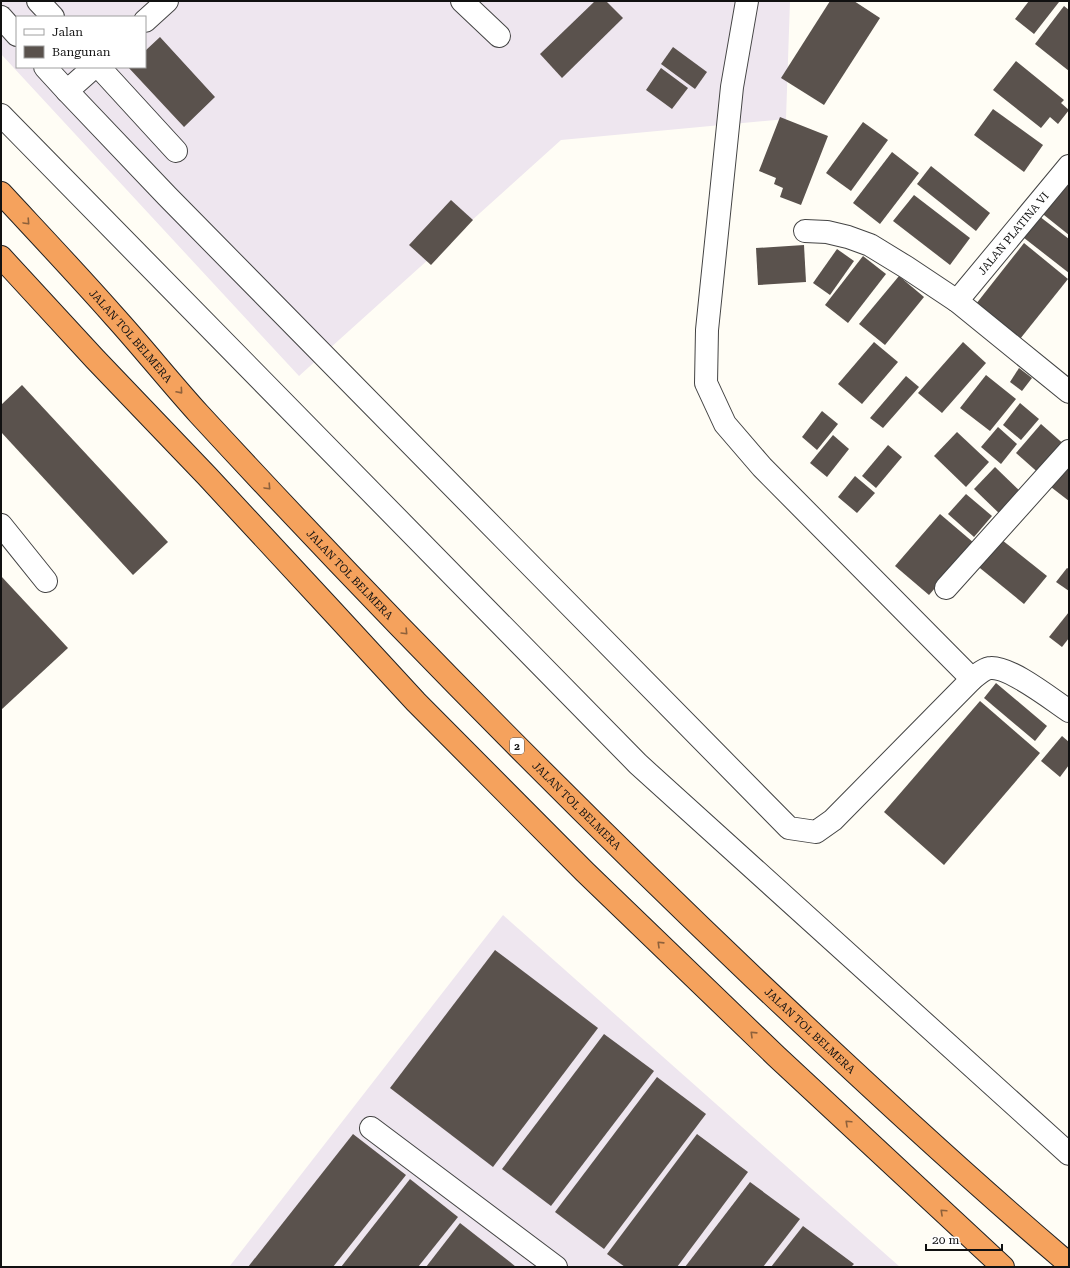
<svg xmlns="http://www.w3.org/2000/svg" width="1070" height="1268" viewBox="0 0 1070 1268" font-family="'Roboto Serif',serif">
<rect width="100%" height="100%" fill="#fffdf5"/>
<!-- industrial -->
<g fill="#eee6ef" fill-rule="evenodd">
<path d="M1,1H790L786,119L561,140L299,376L1,54ZM17,17H145V67H17Z"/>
<polygon points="503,915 900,1267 229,1267"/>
</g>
<!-- building -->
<g fill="#5a524d">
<polygon points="595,1 606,1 623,18 562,78 540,54"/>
<polygon points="830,1 854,1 880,18 824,105 781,78"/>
<polygon points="1029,1 1058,1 1059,2 1034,34 1015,19"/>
<polygon points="1064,6 1069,10 1069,71 1035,44"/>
<polygon points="160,37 215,97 184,127 128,67 145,67 145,51"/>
<polygon points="673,47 707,72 695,89 661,64"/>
<polygon points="1016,61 1064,100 1061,103 1069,110 1058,124 1050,117 1041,128 993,90"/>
<polygon points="661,68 688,88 672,109 646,90"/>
<polygon points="993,109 1043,145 1024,172 974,135"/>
<polygon points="780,117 828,136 801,205 780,197 783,188 774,184 776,178 759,171"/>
<polygon points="863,122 888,140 851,191 826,173"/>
<polygon points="892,152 919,173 880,224 853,203"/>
<polygon points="931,166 990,213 976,231 917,184"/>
<polygon points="1069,172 1069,235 1039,211"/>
<polygon points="914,195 970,238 950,265 893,221"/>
<polygon points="451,200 473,220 431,265 409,245"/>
<polygon points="1035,213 1069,239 1069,273 1019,234"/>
<polygon points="1024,243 1068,279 1020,339 976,304"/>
<polygon points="804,245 806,282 758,285 756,248"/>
<polygon points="837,249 854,261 830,295 813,283"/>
<polygon points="863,256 886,274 848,323 825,305"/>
<polygon points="899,276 924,297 885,345 859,324"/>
<polygon points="874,342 898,362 862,404 838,384"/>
<polygon points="963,342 986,363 942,413 918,393"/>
<polygon points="1019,368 1032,378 1022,391 1010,382"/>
<polygon points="986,375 1016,399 990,431 960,408"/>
<polygon points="906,376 919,387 883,428 870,418"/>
<polygon points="22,385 168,542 133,575 1,432 1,405"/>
<polygon points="1020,403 1039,419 1021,440 1003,425"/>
<polygon points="822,411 838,424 817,450 802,437"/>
<polygon points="1041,424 1067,447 1042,476 1016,453"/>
<polygon points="998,427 1017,444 1001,464 981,447"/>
<polygon points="957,432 989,462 966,487 934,456"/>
<polygon points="833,435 849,449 827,477 810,463"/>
<polygon points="888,445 902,457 876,488 862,476"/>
<polygon points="1064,464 1069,468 1069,501 1047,484"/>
<polygon points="995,467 1025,496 1004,518 974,489"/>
<polygon points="855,476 875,493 857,513 838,497"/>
<polygon points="966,494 992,516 974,537 948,514"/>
<polygon points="940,514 974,543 929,595 895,566"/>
<polygon points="997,536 1047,576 1024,604 975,564"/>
<polygon points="1067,568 1069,569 1069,591 1056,582"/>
<polygon points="1,576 68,648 1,710"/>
<polygon points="1069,612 1069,638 1062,647 1049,637"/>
<polygon points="996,683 1047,726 1035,741 984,698"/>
<polygon points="980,701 1040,753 944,865 884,812"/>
<polygon points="1062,736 1069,742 1069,765 1060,777 1041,761"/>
<polygon points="495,950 598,1028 493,1167 390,1088"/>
<polygon points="604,1034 654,1071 551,1206 502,1169"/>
<polygon points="657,1077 706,1114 604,1249 555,1212"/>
<polygon points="353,1134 406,1175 333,1267 248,1267"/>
<polygon points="697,1134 748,1172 677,1267 625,1267 607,1254"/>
<polygon points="410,1179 458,1217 418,1267 341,1267"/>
<polygon points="750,1182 800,1219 763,1267 685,1267"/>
<polygon points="460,1223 510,1262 516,1267 426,1267"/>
<polygon points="803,1226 854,1264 851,1267 771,1267"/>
</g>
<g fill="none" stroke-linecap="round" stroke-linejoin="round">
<!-- minor casing -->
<g stroke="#444" stroke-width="24">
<g id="minor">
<polyline points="38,1 53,17"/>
<polyline points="462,1 499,36"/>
<polyline points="747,1 732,87 707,330 706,383 725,424 762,467 972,679"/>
<polyline points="1,17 17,35"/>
<polyline points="145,21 167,1"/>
<path d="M45,67L67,91L167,196L789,828L816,832L833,820L972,679C977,675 985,668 991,668C1011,667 1051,699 1069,711"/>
<polyline points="99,67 176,151"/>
<polyline points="67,91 94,67"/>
<polyline points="1,115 638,764 1069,1154"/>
<polyline points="805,231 827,232 848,237 870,245 906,267 957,301 1069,392"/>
<path id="s1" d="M957,301L1069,166"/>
<polyline points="1,525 46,581"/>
<polyline points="946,588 1069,451"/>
<polyline points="371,1128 556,1267"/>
</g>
</g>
<!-- highway casing -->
<g stroke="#222" stroke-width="24">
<g id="highway">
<path id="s2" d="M1,193C39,234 77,274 114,316C143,348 170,382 199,414C378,608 563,796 754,978C857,1075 961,1172 1069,1264"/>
<polyline points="1,257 95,359 207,476 334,613 416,702 585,872 776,1056 1003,1267"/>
</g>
</g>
<!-- minor -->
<use href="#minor" stroke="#fff" stroke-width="22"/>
<!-- highway -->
<use href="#highway" stroke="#f5a25d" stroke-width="22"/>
</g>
<!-- one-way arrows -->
<defs><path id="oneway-chevron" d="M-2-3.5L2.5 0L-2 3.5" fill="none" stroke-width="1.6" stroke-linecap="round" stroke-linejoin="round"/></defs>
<g stroke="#8e613b">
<use href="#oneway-chevron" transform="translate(27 222) rotate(47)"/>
<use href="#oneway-chevron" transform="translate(180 391) rotate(49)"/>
<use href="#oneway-chevron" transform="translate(268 487) rotate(47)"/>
<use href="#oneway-chevron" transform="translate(405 632) rotate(46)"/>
<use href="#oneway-chevron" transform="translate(660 944) rotate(-136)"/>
<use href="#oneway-chevron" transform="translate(753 1034) rotate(-136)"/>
<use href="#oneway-chevron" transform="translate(848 1123) rotate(-137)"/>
<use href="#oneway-chevron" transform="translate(943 1212) rotate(-137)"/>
</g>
<g text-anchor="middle" stroke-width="4" stroke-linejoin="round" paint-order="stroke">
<!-- shield labels -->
<rect fill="#fff" stroke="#585858" stroke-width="1" x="510" y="738" width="14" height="16" rx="3"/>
<g font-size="10" font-weight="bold" fill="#111">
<text x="517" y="750">2</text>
</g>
<!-- street labels -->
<g font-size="11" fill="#111" stroke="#fff">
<text dy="4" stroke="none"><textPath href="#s1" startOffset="88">JALAN PLATINA VI</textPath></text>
<text dy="4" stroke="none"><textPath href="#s2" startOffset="193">JALAN TOL BELMERA</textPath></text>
<text dy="4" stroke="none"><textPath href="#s2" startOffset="517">JALAN TOL BELMERA</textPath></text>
<text dy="4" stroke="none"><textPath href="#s2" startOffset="841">JALAN TOL BELMERA</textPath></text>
<text dy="4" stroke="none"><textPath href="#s2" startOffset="1165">JALAN TOL BELMERA</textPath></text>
</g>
</g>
<!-- border -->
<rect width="1070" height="1268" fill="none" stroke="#111111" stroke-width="4"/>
<!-- legend -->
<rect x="16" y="16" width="130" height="52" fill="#ffffff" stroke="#a0a0a0"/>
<rect x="24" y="29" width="20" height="6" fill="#ffffff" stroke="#a0a0a0"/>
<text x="52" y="36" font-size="12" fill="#111111">Jalan</text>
<rect x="24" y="46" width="20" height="12" fill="#5a524d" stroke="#a0a0a0"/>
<text x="52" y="56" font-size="12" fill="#111111">Bangunan</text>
<!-- scale -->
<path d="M926 1244v6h76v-6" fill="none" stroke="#111111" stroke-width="2"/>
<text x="932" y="1244" font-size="12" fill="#111111" stroke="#ffffff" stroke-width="3" paint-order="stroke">20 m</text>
</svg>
